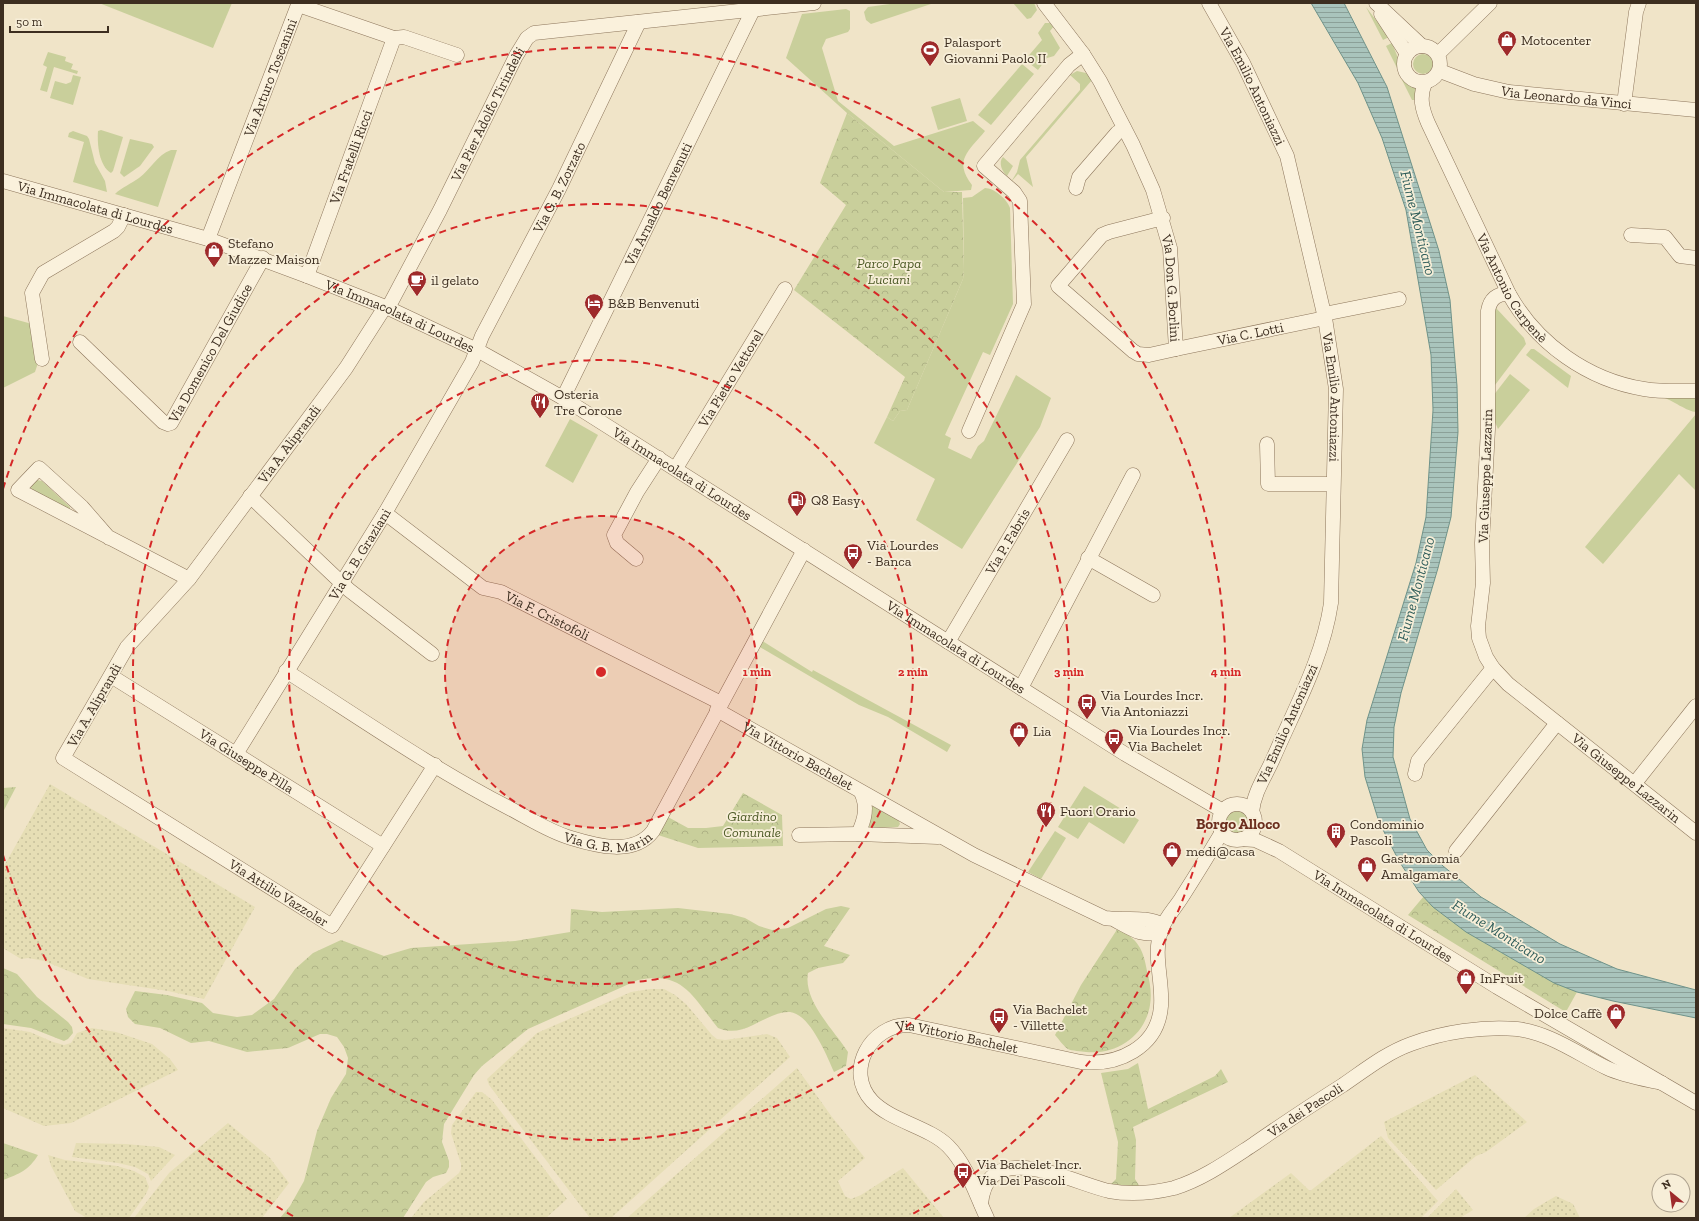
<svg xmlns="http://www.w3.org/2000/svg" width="1699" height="1221" viewBox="0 0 1699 1221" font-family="'Zilla Slab',serif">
<defs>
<pattern id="farmland-dots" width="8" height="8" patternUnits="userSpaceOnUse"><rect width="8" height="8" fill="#e6deb5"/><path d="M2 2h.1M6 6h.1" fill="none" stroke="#c6bf9b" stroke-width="1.8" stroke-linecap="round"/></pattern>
<pattern id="forest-crowns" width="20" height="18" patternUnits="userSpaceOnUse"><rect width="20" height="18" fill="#c9cf9b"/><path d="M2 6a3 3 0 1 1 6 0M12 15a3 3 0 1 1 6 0" fill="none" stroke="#aeb285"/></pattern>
<pattern id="water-rules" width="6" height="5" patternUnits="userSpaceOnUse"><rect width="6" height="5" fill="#a9c4bc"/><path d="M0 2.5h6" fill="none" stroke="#8ba098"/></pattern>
</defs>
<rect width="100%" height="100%" fill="#f0e4c8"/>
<!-- farmland -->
<g fill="url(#farmland-dots)">
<polygon points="50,784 255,907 204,999 168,991 88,979 44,961 28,958 21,959 3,948 3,868"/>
<polygon points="650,989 664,989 675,995 686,1004 712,1035 717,1039 725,1040 767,1034 777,1038 790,1057 611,1218 590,1218 489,1085 487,1079 537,1033 631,992"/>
<polygon points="3,1028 30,1032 53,1042 64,1045 71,1043 77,1033 92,1028 116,1032 152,1044 170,1059 178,1070 71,1123 44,1126 3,1108"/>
<polygon points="797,1068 832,1117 865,1158 838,1181 845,1196 851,1199 861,1195 903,1168 944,1218 627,1218"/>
<polygon points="1475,1075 1527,1122 1486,1152 1476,1156 1436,1190 1388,1138 1384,1122"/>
<polygon points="476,1092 482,1092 492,1100 567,1199 546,1218 411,1218 424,1202 459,1173 461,1169 461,1164 451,1133 452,1125"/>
<polygon points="228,1123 270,1158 289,1183 262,1218 134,1218 169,1173"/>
<polygon points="1381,1136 1438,1201 1421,1218 1229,1218 1291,1173 1310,1191"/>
<polygon points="76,1143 126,1144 159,1147 175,1155 151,1181 148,1174 135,1167 118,1163 72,1157"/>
<polygon points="48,1155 65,1160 117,1166 134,1171 145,1177 149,1187 146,1194 129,1218 87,1218 75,1211 51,1166"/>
<polygon points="1456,1189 1473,1210 1460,1218 1427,1218"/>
<polygon points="1556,1196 1573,1204 1580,1218 1524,1218 1534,1209"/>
</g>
<!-- grass -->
<g fill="#c9cf9b">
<polygon points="99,3 232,3 213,48"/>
<polygon points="897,3 934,3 871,24 866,20 864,12 868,7"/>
<polygon points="1013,3 1034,3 1037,10 1031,18 1027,19"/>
<polygon points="1366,7 1389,37 1383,40"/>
<path d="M846,9L850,11V29L848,32L826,39L822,48L838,101L894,146L973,121L985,131C969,151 953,160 972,185L971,190L944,192L847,113L786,58L802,14Z"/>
<polygon points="1045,23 1050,23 1054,26 1050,31 1060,48 1054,56 1047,58 1038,70 1025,60 1042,40 1038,33"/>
<polygon points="1392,43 1398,58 1397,68 1386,46"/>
<polygon points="48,52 66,57 65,61 73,64 71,69 78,71 77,74 54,67 47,92 40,90 47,67 43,65"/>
<circle cx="1423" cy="64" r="10"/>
<polygon points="1022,64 1034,74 991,125 978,115"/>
<polygon points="1077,71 1086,73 1092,80 1026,157 1033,187 1018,174 1011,182 1017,172 1020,160 1080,90 1080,84 1070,75"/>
<polygon points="73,75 81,77 73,105 50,98 55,81 66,84 71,82"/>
<polygon points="1401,78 1417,89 1415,100 1412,100"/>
<polygon points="960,98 967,121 938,130 931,107"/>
<path d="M101,130L123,137L113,171L111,173C99,166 97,144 98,131Z"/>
<polygon points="73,131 87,136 89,139 95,163 105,181 107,192 73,182 84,142 68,137 69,133"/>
<polygon points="130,139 152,144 154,147 140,166 124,177 120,173"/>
<path d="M171,150H177L158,207L115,194C122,187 131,184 139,178C150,170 157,155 171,150Z"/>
<path d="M1003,157L1013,166L1007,176C1002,172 998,162 1003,157Z"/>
<path d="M985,188C994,188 1007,199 1010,208L1013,304L990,355L983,352L945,435L951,438L948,448L971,459L978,446L984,441L1016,375L1051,398L1040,427L962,549L916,520L935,479L874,443L887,417L893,421L900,411L907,410L963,279L964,270L963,198L972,197Z"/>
<polygon points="1496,308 1524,338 1526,344 1492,389 1493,311"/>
<polygon points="3,316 32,324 38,363 35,372 3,388"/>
<polygon points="1531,349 1534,349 1571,376 1568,388 1526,355"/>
<polygon points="1510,374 1530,390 1498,429 1494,420 1493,396"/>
<path d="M1662,397L1696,398V412C1688,412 1672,400 1662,397Z"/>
<polygon points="1696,414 1696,488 1695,490 1679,474 1603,564 1585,547"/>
<polygon points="570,419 598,435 573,483 545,466"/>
<polygon points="37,480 42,481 70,507 70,512 32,492 31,486"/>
<polygon points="761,640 812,672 813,670 951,745 947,752 888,717 859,705 758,646"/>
<polygon points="1084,786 1139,820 1124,844 1089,822 1078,839 1058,827"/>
<polygon points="873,806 898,819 900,824 898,827 869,828 871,807"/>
<circle cx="1237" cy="822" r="13"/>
<polygon points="1055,831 1066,838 1041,879 1028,872"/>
</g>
<!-- forest -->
<g fill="url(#forest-crowns)">
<polygon points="847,113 944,192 962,192 964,270 963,279 907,410 900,411 893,421 887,417 905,377 794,290 846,205 820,183"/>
<polygon points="16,787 3,812 3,788"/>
<polygon points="743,793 782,815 783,846 698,848 658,835 668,817 688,828 706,828 723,826"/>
<path d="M1424,896C1447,922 1476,938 1506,955C1529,968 1552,981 1577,992L1567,1010L1564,1011L1408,915Z"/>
<path d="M841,906L850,908L824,946L850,955L843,963L818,968L808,973C803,1001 834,1030 848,1052L846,1066L834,1072C827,1056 810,1014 790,1012C778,1011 764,1020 753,1025C741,1031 730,1033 718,1028C693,997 683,970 638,980L528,1029L482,1066L474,1075L444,1124L442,1142L449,1161V1167L446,1173L433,1177L426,1182L403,1218H280L290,1206L304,1181L317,1131L331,1098L346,1074L348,1058L344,1047L337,1037L327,1034H320L288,1048L247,1052L209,1041L191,1043L160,1028L135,1024L128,1017L126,1009L135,991L167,995L202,1003L213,1013L237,1017L252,1015L274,999L295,969L313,953L341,940L384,956L411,948L515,941L570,932L571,909L602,912L678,908L730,914L745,918L759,926L772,930L788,928L826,909Z"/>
<path d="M1118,928C1138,940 1143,948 1147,971C1150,982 1152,994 1150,1005C1145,1036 1117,1055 1086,1052C1081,1051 1072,1051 1068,1049C1063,1046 1059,1039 1055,1035L1081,985Z"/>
<polygon points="3,968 17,974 37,997 68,1022 72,1027 73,1033 68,1039 64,1041 31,1028 3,1024"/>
<polygon points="1138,1063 1148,1109 1215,1076 1221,1069 1228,1082 1133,1127 1136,1140 1135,1179 1140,1187 1111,1184 1116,1179 1118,1142 1101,1073 1128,1069"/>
<path d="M3,1143L38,1155C29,1170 19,1174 3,1180Z"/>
</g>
<!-- water -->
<polygon fill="url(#water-rules)" stroke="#6f938a" points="1311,3 1344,3 1387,87 1439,251 1450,300 1457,386 1458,432 1451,517 1438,568 1401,693 1394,727 1393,757 1410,819 1427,850 1443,866 1481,897 1560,944 1617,969 1696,990 1696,1018 1613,1001 1577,992 1554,983 1466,932 1433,907 1419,892 1399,861 1379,822 1365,777 1362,749 1367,720 1416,563 1426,517 1433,410 1431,355 1406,210 1382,138 1358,83"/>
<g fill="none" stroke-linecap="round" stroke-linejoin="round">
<!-- minor casing -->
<g stroke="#8d765c" stroke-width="15">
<g id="minor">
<path id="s1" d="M1044,3L1083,54L1100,81L1133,145L1153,190L1170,248L1176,349L1149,355L1138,354L1133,351L1058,286L1102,235L1109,232L1163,218"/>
<path id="s2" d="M1209,3L1243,63L1287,156L1325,318L1336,389L1331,603C1323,658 1295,708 1273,759C1265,777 1254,792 1252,812"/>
<polyline points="1376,3 1422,46"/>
<polyline points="1381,14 1407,54"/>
<circle cx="1422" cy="64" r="18"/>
<polyline points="1438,54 1490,3"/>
<path id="s3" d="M1440,71L1474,84L1509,92L1696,110"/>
<path id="s4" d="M1425,83C1419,97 1422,109 1428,123L1509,294C1537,344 1588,380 1644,389C1661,392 1679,391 1696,391"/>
<polyline points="1624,104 1636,12 1639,3"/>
<path id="s5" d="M3,181L208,239L307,276L388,308L477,350L563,398L1125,754L1223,811"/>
<polyline points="1076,188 1079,177 1117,133 1124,128"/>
<polyline points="1631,235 1665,237 1680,256 1696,258"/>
<path id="s6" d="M208,239L298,5L394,38L404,37L457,55"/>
<path id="s7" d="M307,276L394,38"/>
<path id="s8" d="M1509,294C1497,293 1490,299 1488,311V429L1482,543L1483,583L1478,626L1479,638L1486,657L1493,668L1508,684L1696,833"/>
<path id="s9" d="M385,307L346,368L189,579L127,647L63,758L332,926L435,765"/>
<path id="s10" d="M388,308L440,210L516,56L527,38L534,33L814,3"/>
<polyline points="1324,314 1399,299"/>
<path id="s11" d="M80,342L163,422L168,424L171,423L263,258"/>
<path id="s12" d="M1176,349L1325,318"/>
<polyline points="42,359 32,293 43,273 114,231 118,227 124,215"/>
<path id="s13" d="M563,398L753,10"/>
<polyline points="969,431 1024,304 1020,201 1014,192 984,166 1069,65 1083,54"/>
<polyline points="1267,444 1268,484 1333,484"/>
<path id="s14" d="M676,468L785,289"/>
<polyline points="250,496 349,590 432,654"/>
<path id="s15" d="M385,513L483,588L501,592L721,703"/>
<polyline points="109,538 82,507 39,468 18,490 189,579"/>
<polyline points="1088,558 1153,595"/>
<polyline points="636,559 617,543 614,535 637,492 659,458"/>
<path id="s16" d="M948,642L1067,440"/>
<path id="s17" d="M286,671C360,718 433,769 511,809C530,819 550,832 571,838C597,846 634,856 653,831L804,550"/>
<path id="s18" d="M111,676L383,846"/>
<polyline points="1021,688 1133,475"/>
<path id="s19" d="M717,710L974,855L1105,918C1125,921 1144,915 1163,925"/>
<path id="s20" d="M236,754L385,513L472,362L482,336L559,189L639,22"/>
<polyline points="1415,774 1418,761 1493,668"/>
<polyline points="1635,783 1696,706"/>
<circle cx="1237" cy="822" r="18"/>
<path d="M858,834C865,819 868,807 861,792"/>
<polyline points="799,835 858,834 938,837"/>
<path id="s21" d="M1241,839L1255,840L1279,851L1497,987L1696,1103"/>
<polyline points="1456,851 1557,723"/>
<path d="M1115,920C1132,929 1141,937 1161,932"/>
<path id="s22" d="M981,1204C987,1136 1073,1183 1109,1191C1131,1195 1153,1193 1174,1188C1203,1179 1228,1161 1254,1144C1283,1124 1313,1104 1343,1085C1365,1070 1386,1053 1411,1044C1443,1032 1483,1026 1517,1029C1550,1033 1578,1054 1607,1068C1624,1076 1644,1079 1662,1083"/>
<path id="s23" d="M987,1218C976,1195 967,1165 948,1146C929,1127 891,1121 872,1101C844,1071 871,1024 909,1025L1081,1062C1117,1066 1158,1048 1161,1006C1163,979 1152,954 1162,928C1166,917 1176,907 1182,897C1196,875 1209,854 1222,832"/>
</g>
</g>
<!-- minor -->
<use href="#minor" stroke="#faf1dc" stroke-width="14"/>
</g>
<!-- distance rings -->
<circle cx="601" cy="672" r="156" fill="#d62828" fill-opacity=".12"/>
<g fill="none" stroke="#d62828" stroke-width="2" stroke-dasharray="7 5">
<circle cx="601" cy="672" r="156"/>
<circle cx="601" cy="672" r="312"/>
<circle cx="601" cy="672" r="468"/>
<path d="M293 1216A625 625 0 0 1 3 855M3 489A625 625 0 1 1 909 1216"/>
</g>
<!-- icons -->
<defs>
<g id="shop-pin" transform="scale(1)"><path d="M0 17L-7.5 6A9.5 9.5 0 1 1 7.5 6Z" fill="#9e2a2b" stroke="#f7eed8"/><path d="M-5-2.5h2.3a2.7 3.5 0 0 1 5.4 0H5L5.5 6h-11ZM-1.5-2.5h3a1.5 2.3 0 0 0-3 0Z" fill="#fff"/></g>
<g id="stadium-pin" transform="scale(1)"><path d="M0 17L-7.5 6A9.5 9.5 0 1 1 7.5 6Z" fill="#9e2a2b" stroke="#f7eed8"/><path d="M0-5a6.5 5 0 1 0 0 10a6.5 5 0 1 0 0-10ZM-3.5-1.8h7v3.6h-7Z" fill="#fff"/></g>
<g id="cafe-pin" transform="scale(1)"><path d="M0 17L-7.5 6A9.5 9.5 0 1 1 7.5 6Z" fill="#9e2a2b" stroke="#f7eed8"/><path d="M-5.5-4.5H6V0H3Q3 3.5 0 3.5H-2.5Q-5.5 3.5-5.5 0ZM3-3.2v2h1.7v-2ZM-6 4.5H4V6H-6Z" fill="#fff"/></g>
<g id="hotel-pin" transform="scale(1)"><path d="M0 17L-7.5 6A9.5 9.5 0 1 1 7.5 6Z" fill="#9e2a2b" stroke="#f7eed8"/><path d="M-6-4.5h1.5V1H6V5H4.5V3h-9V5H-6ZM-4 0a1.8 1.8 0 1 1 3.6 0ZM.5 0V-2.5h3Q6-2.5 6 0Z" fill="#fff"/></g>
<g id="restaurant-pin" transform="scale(1)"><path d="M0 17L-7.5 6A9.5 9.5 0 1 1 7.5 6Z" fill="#9e2a2b" stroke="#f7eed8"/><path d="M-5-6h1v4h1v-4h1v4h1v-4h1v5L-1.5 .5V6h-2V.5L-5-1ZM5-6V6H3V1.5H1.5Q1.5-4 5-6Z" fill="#fff"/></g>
<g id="fuel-pin" transform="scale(1)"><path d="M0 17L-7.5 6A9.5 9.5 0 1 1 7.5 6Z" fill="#9e2a2b" stroke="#f7eed8"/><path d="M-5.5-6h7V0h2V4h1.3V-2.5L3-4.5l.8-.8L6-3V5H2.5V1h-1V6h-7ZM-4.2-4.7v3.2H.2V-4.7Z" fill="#fff"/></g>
<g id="bus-pin" transform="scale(1)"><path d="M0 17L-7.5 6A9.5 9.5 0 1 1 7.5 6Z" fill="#9e2a2b" stroke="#f7eed8"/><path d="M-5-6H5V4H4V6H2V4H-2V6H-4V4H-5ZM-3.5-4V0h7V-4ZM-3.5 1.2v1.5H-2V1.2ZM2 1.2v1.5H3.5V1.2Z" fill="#fff"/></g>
<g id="building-pin" transform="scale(1)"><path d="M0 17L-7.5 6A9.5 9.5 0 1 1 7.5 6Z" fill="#9e2a2b" stroke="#f7eed8"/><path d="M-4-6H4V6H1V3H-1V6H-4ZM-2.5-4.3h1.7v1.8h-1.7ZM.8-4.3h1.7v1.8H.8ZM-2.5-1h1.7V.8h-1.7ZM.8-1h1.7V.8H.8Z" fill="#fff"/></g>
</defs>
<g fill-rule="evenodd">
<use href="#shop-pin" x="1507" y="40"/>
<use href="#stadium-pin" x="930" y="50"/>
<use href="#shop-pin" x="214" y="251"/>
<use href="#cafe-pin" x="417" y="280"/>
<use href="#hotel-pin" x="594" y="303"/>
<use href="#restaurant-pin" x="540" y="402"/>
<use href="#fuel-pin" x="797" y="500"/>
<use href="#bus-pin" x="853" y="553"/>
<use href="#bus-pin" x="1087" y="703"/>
<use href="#shop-pin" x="1019" y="731"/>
<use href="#bus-pin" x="1114" y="738"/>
<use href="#restaurant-pin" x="1046" y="811"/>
<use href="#building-pin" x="1336" y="832"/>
<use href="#shop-pin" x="1172" y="851"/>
<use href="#shop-pin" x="1367" y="866"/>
<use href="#shop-pin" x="1466" y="978"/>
<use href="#shop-pin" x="1616" y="1013"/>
<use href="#bus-pin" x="999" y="1017"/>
<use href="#bus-pin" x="963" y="1172"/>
</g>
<g text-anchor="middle" stroke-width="3.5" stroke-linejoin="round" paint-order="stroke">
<!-- poi labels -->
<g font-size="14" fill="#3d2e20" stroke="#f7eed8" text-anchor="start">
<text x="1521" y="45">Motocenter</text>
<text x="944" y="47">Palasport<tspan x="944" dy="16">Giovanni Paolo II</tspan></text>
<text x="228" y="248">Stefano<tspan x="228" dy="16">Mazzer Maison</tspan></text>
<text x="431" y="285">il gelato</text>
<text x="608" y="308">B&amp;B Benvenuti</text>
<text x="554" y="399">Osteria<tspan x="554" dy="16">Tre Corone</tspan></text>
<text x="811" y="505">Q8 Easy</text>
<text x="867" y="550">Via Lourdes<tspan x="867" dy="16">- Banca</tspan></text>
<text x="1101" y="700">Via Lourdes Incr.<tspan x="1101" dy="16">Via Antoniazzi</tspan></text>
<text x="1128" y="735">Via Lourdes Incr.<tspan x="1128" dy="16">Via Bachelet</tspan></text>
<text x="1033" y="736">Lia</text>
<text x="1060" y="816">Fuori Orario</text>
<text x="1350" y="829">Condominio<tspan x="1350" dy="16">Pascoli</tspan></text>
<text x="1186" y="856">medi@casa</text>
<text x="1381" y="863">Gastronomia<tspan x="1381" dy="16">Amalgamare</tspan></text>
<text x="1480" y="983">InFruit</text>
<text x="1013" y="1014">Via Bachelet<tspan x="1013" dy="16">- Villette</tspan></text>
<text x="1602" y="1018" text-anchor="end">Dolce Caffè</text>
<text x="977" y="1169">Via Bachelet Incr.<tspan x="977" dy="16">Via Dei Pascoli</tspan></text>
</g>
<!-- street labels -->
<g font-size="14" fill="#3d2e20" stroke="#f7eed8">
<text dy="5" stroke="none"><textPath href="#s6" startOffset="173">Via Arturo Toscanini</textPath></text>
<text dy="5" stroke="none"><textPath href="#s2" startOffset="94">Via Emilio Antoniazzi</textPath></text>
<text dy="5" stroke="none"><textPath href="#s3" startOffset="130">Via Leonardo da Vinci</textPath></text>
<text dy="5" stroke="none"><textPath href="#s10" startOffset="218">Via Pier Adolfo Tirindelli</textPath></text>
<text dy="5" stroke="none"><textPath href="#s7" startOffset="127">Via Fratelli Ricci</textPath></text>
<text dy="5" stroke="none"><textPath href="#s20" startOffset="653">Via G. B. Zorzato</textPath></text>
<text dy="5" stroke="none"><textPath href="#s13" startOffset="216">Via Arnaldo Benvenuti</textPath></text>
<text dy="5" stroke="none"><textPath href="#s5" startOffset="96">Via Immacolata di Lourdes</textPath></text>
<text dy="5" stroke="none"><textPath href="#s4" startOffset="227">Via Antonio Carpenè</textPath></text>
<text dy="5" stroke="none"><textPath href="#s1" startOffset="318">Via Don G. Borlini</textPath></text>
<text dy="5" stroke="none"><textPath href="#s5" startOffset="420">Via Immacolata di Lourdes</textPath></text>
<text dy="5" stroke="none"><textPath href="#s12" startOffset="76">Via C. Lotti</textPath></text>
<text dy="5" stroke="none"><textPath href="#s11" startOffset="204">Via Domenico Del Giudice</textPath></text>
<text dy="5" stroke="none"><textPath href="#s14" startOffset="105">Via Pietro Vettorel</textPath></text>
<text dy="5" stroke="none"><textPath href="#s2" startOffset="418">Via Emilio Antoniazzi</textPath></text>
<text transform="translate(289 444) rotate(-53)" y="5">Via A. Aliprandi</text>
<text dy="5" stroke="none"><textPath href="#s5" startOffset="744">Via Immacolata di Lourdes</textPath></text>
<text transform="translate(1485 476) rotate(-88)" y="5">Via Giuseppe Lazzarin</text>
<text dy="5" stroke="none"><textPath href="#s16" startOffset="117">Via P. Fabris</textPath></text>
<text dy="5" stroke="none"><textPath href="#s20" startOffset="235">Via G. B. Graziani</textPath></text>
<text dy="5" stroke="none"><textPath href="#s15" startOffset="194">Via F. Cristofoli</textPath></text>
<text dy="5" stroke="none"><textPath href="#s5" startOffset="1068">Via Immacolata di Lourdes</textPath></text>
<text transform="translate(94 705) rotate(-60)" y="5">Via A. Aliprandi</text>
<text transform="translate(1287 724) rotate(-66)" y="5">Via Emilio Antoniazzi</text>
<text dy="5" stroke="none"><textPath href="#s19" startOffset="93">Via Vittorio Bachelet</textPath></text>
<text dy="5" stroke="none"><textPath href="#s18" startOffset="160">Via Giuseppe Pilla</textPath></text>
<text dy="5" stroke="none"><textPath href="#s8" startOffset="564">Via Giuseppe Lazzarin</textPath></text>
<text dy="5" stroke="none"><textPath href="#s17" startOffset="369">Via G. B. Marin</textPath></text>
<text dy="5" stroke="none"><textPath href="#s9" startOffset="810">Via Attilio Vazzoler</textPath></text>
<text dy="5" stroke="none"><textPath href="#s21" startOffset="163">Via Immacolata di Lourdes</textPath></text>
<text dy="5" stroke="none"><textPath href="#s23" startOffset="327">Via Vittorio Bachelet</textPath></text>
<text dy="5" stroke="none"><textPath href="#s22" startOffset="371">Via dei Pascoli</textPath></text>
</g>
<!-- park labels -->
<g font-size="14" font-style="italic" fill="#4d5a26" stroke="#f7eed8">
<text x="889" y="268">Parco Papa<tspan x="889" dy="16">Luciani</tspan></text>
<text x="752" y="821">Giardino<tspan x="752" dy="16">Comunale</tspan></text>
</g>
<!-- water labels -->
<g font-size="15" font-style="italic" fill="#2f5d5a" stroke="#f7eed8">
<text transform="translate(1418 223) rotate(76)" y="5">Fiume Monticano</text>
<text transform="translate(1416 589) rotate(-75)" y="5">Fiume Monticano</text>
<text transform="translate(1499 932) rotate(32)" y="5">Fiume Monticano</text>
</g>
<!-- neighbourhood labels -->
<g font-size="15" font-weight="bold" fill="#6b2e1e" stroke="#f7eed8">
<text x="1238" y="829">Borgo Alloco</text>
</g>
</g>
<circle cx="601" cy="672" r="6" fill="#d62828" stroke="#f7eed8" stroke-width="2"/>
<g font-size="12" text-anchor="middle" font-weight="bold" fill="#d62828" stroke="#f7eed8" stroke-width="3.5" stroke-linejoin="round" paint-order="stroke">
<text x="757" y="676">1 min</text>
<text x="913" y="676">2 min</text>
<text x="1069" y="676">3 min</text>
<text x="1226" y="676">4 min</text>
</g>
<!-- border -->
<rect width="1699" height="1221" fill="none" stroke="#3d2e20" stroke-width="8"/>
<!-- north arrow -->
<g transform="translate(1671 1193) rotate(331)"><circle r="19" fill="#f7eed8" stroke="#ada18e"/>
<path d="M0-3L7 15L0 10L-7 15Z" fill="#9e2a2b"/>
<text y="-6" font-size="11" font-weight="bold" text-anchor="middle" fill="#3d2e20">N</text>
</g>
<!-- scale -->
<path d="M10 26v6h98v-6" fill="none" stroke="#3d2e20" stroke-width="2"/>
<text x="16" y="26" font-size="12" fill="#3d2e20" stroke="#f7eed8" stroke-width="3" paint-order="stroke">50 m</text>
</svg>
